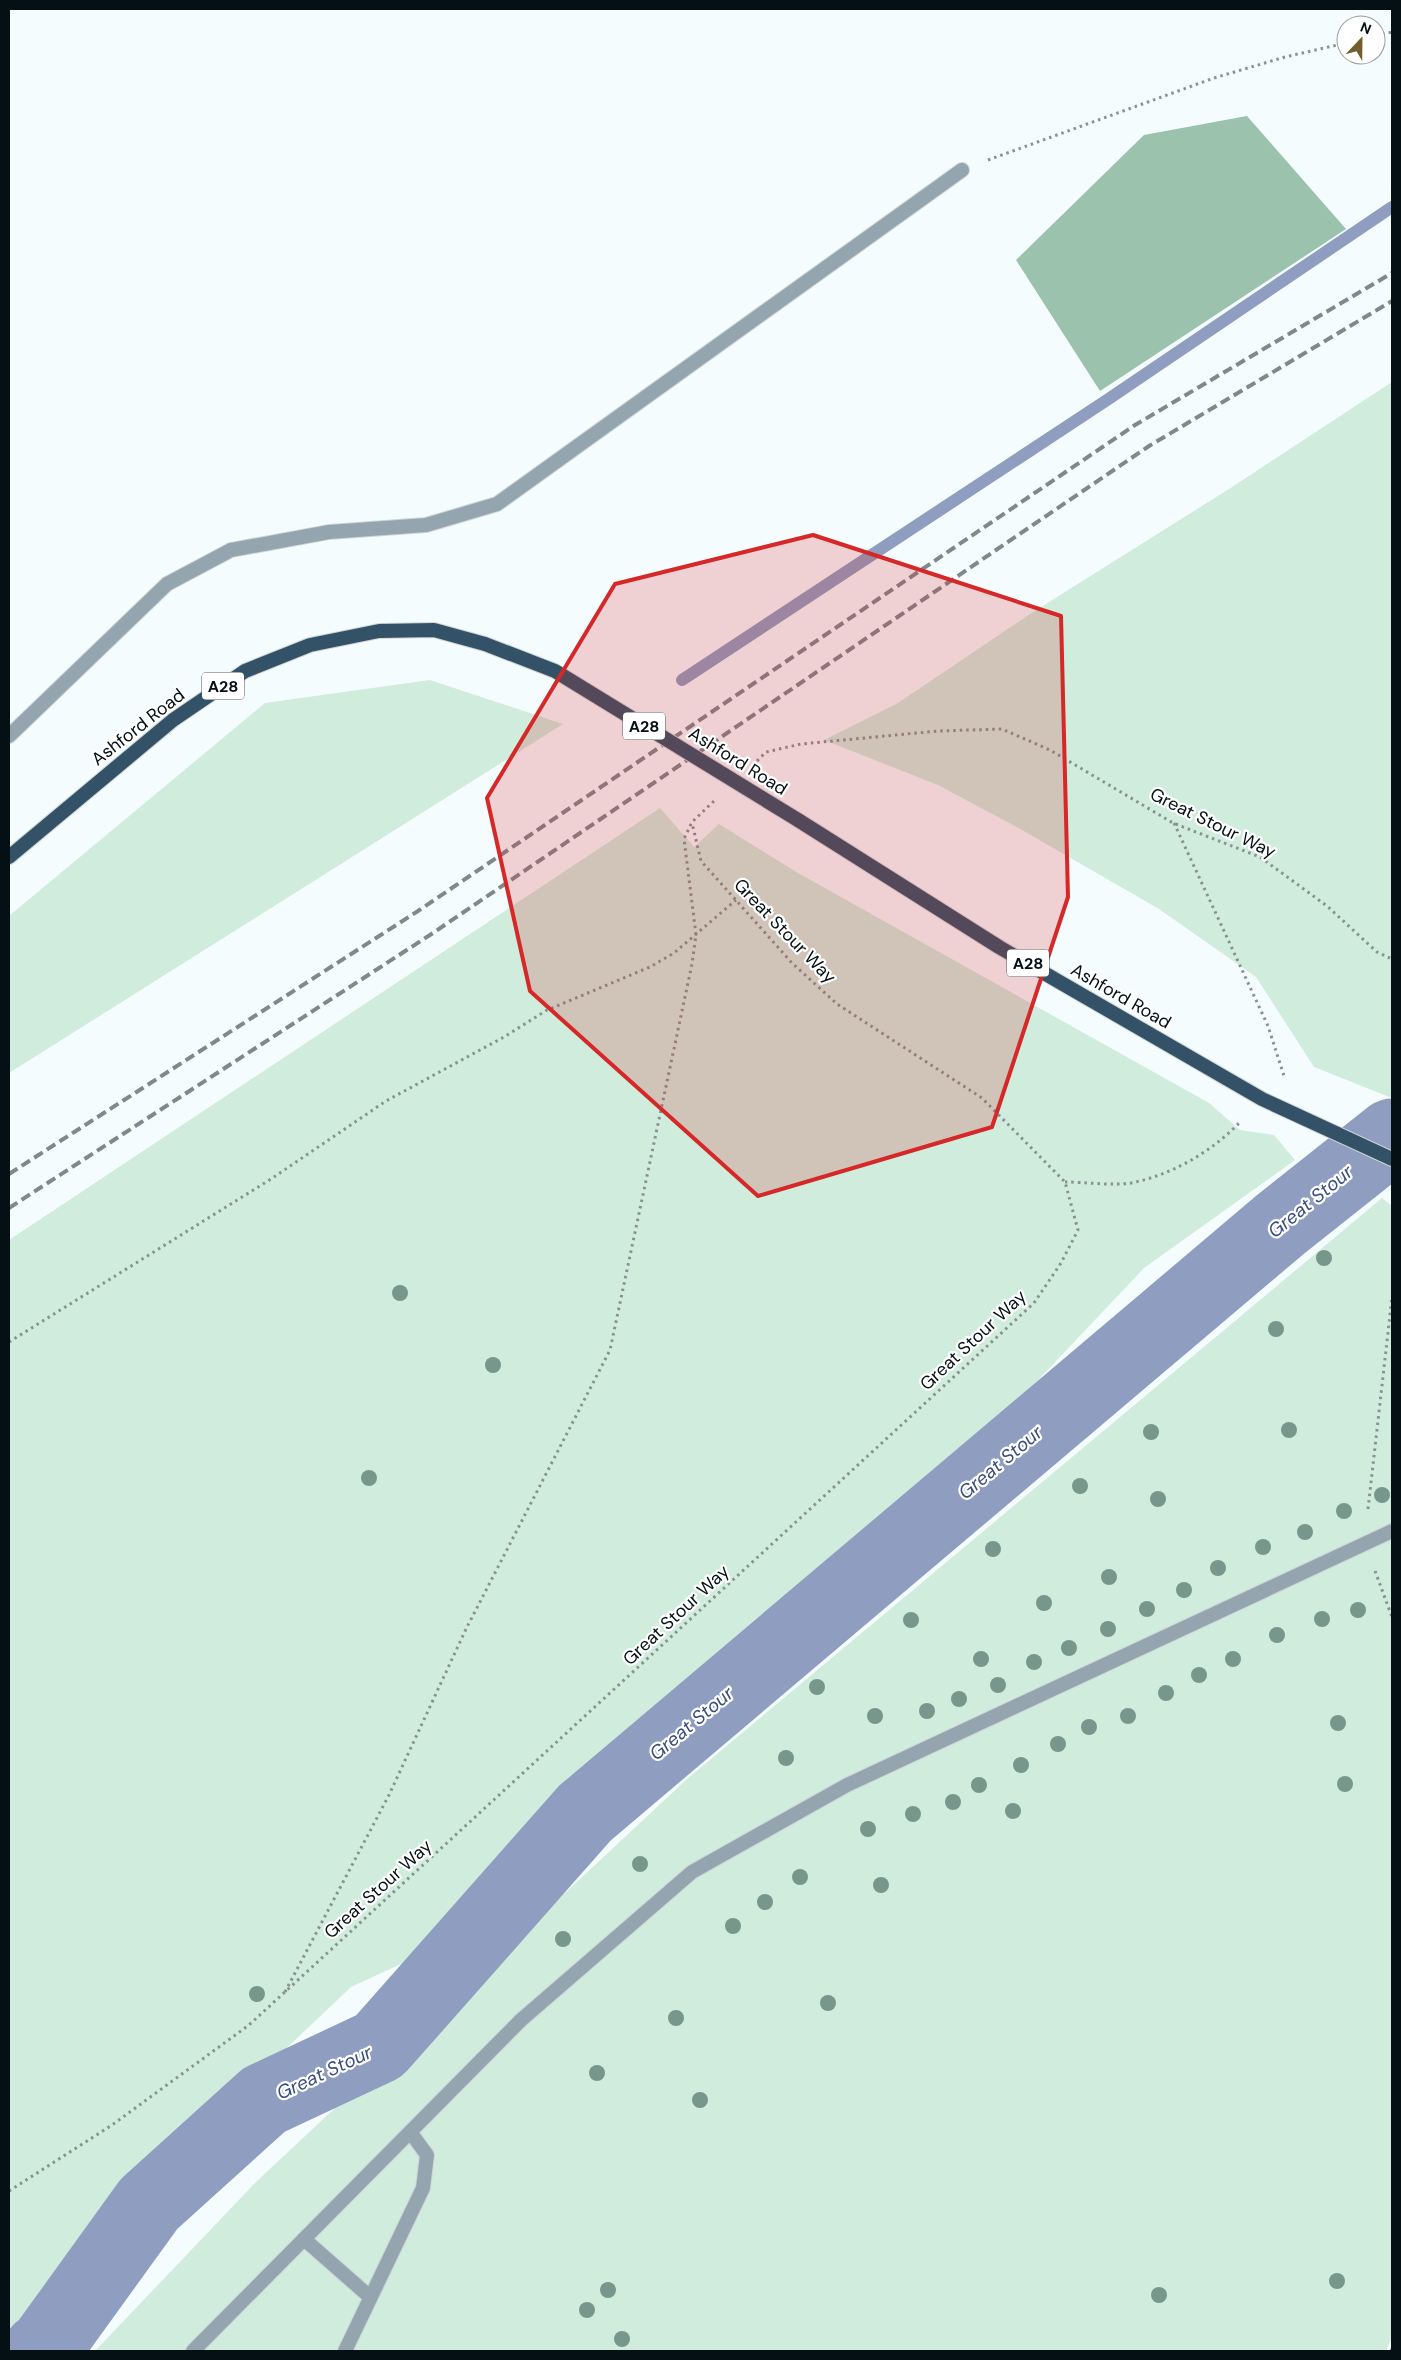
<svg xmlns="http://www.w3.org/2000/svg" width="1401" height="2360" viewBox="0 0 1401 2360" font-family="'DM Sans',sans-serif">
<rect width="100%" height="100%" fill="#f5fcfe"/>
<!-- green -->
<g fill="#cfecdc">
<polygon points="1392,382 1392,1098 1314,1067 1256,977 1159,909 1022,830 938,785 824,740 898,703 1030,614 1229,489"/>
<polygon points="430,680 563,724 9,1073 9,916 265,703"/>
<polygon points="660,808 694,847 719,824 798,873 1209,1103 1240,1130 1274,1135 1295,1160 1144,1268 1006,1414 893,1513 739,1657 568,1804 449,1919 416,1957 351,1987 255,2078 157,2165 80,2251 43,2308 9,2337 9,1240"/>
<polygon points="1382,1198 1392,1206 1392,2337 1386,2351 95,2351 257,2181 687,1779"/>
</g>
<!-- forest -->
<polygon fill="#9ac2ad" points="1247,116 1346,229 1100,391 1016,260 1144,135"/>
<g fill="none" stroke-linecap="round" stroke-linejoin="round">
<!-- stream -->
<polyline stroke="#8f9ec0" stroke-width="12" points="682,680 1107,400 1392,207"/>
<!-- river -->
<polyline stroke="#8f9ec0" stroke-width="75" points="40,2351 45,2348 149,2204 264,2100 379,2046 585,1813 1281,1224 1392,1136"/>
<!-- service casing -->
<g stroke="#ced6d8" stroke-width="16">
<g id="service">
<polyline points="9,736 167,584 231,550 329,532 426,525 497,504 962,170"/>
<polyline points="304,2239 370,2297"/>
<polyline points="193,2351 521,2020 692,1872 847,1785 1392,1531"/>
<polyline points="345,2351 423,2188 427,2155 411,2133"/>
</g>
</g>
<!-- trunk casing -->
<g stroke="#ced6d8" stroke-width="16">
<g id="trunk">
<polyline points="798,820 999,947 1262,1099 1392,1159"/>
<polyline points="9,857 173,720 245,671 310,645 379,631 434,630 485,644"/>
</g>
</g>
<!-- path -->
<g stroke="#889194" stroke-width="3" stroke-dasharray="2.5 4" stroke-linecap="butt">
<polyline points="1376,36 1392,32"/>
<polyline points="988,160 1214,78 1285,57 1346,43"/>
<polyline points="757,761 766,752 801,744 938,731 1002,729 1050,750 1173,823 1260,857 1327,906 1377,952 1392,959"/>
<polyline points="1174,823 1268,1026 1284,1076"/>
<path d="M1065,1182C1085,1182 1113,1186 1131,1183C1172,1175 1213,1151 1241,1121"/>
<polyline points="9,1342 271,1179 386,1101 504,1037 547,1010 650,967 674,953 736,900"/>
<polyline points="1368,1509 1392,1297"/>
<polyline points="1375,1571 1392,1617"/>
<polyline points="285,1992 389,1795 466,1629 610,1350 692,964 696,935 684,839 692,822 714,801"/>
<polyline points="9,2191 112,2125 249,2025 1034,1303 1061,1263 1078,1230 1065,1182 982,1098 837,1004 792,963 701,861 692,823"/>
<polyline points="1391,2351 1392,2348"/>
</g>
<!-- service -->
<use href="#service" stroke="#95a5b0" stroke-width="14"/>
<!-- trunk -->
<use href="#trunk" stroke="#345267" stroke-width="14"/>
<!-- rail -->
<g stroke="#7f888b" stroke-width="4" stroke-dasharray="10 5" stroke-linecap="butt">
<polyline points="9,1174 418,911 1135,425 1392,273"/>
<polyline points="9,1208 433,933 1149,446 1392,301"/>
</g>
<!-- trunk-bridge casing -->
<g stroke="#ced6d8" stroke-width="16" stroke-linecap="butt">
<polyline id="trunk-bridge" points="485,644 555,671 798,820"/>
</g>
<!-- trunk-bridge -->
<use href="#trunk-bridge" stroke="#345267" stroke-width="14"/>
</g>
<!-- trees -->
<g fill="#77978c">
<circle cx="1324" cy="1258" r="8"/>
<circle cx="400" cy="1293" r="8"/>
<circle cx="1276" cy="1329" r="8"/>
<circle cx="493" cy="1365" r="8"/>
<circle cx="1289" cy="1430" r="8"/>
<circle cx="1151" cy="1432" r="8"/>
<circle cx="369" cy="1478" r="8"/>
<circle cx="1080" cy="1486" r="8"/>
<circle cx="1382" cy="1495" r="8"/>
<circle cx="1158" cy="1499" r="8"/>
<circle cx="1344" cy="1511" r="8"/>
<circle cx="1305" cy="1532" r="8"/>
<circle cx="1263" cy="1547" r="8"/>
<circle cx="993" cy="1549" r="8"/>
<circle cx="1218" cy="1568" r="8"/>
<circle cx="1109" cy="1577" r="8"/>
<circle cx="1184" cy="1590" r="8"/>
<circle cx="1044" cy="1603" r="8"/>
<circle cx="1147" cy="1609" r="8"/>
<circle cx="1358" cy="1610" r="8"/>
<circle cx="1322" cy="1619" r="8"/>
<circle cx="911" cy="1620" r="8"/>
<circle cx="1108" cy="1629" r="8"/>
<circle cx="1277" cy="1635" r="8"/>
<circle cx="1069" cy="1648" r="8"/>
<circle cx="981" cy="1659" r="8"/>
<circle cx="1233" cy="1659" r="8"/>
<circle cx="1034" cy="1662" r="8"/>
<circle cx="1199" cy="1675" r="8"/>
<circle cx="998" cy="1685" r="8"/>
<circle cx="817" cy="1687" r="8"/>
<circle cx="1166" cy="1693" r="8"/>
<circle cx="959" cy="1699" r="8"/>
<circle cx="927" cy="1711" r="8"/>
<circle cx="875" cy="1716" r="8"/>
<circle cx="1128" cy="1716" r="8"/>
<circle cx="1338" cy="1723" r="8"/>
<circle cx="1089" cy="1727" r="8"/>
<circle cx="1058" cy="1744" r="8"/>
<circle cx="786" cy="1758" r="8"/>
<circle cx="1021" cy="1765" r="8"/>
<circle cx="1345" cy="1784" r="8"/>
<circle cx="979" cy="1785" r="8"/>
<circle cx="953" cy="1802" r="8"/>
<circle cx="1013" cy="1811" r="8"/>
<circle cx="913" cy="1814" r="8"/>
<circle cx="868" cy="1829" r="8"/>
<circle cx="640" cy="1864" r="8"/>
<circle cx="800" cy="1877" r="8"/>
<circle cx="881" cy="1885" r="8"/>
<circle cx="765" cy="1902" r="8"/>
<circle cx="733" cy="1926" r="8"/>
<circle cx="563" cy="1939" r="8"/>
<circle cx="257" cy="1994" r="8"/>
<circle cx="828" cy="2003" r="8"/>
<circle cx="676" cy="2018" r="8"/>
<circle cx="597" cy="2073" r="8"/>
<circle cx="700" cy="2100" r="8"/>
<circle cx="1337" cy="2281" r="8"/>
<circle cx="608" cy="2290" r="8"/>
<circle cx="1159" cy="2295" r="8"/>
<circle cx="587" cy="2310" r="8"/>
<circle cx="622" cy="2339" r="8"/>
</g>
<!-- marked area -->
<path fill="#d62828" fill-opacity="0.2" stroke="#d62828" stroke-width="4" stroke-linejoin="round" d="M813,535L1061,616L1068,897L992,1127L758,1196L530,991L487,798L615,584Z"/>
<g text-anchor="middle" stroke-width="4.5" stroke-linejoin="round" paint-order="stroke">
<!-- shield labels -->
<g fill="#fff" stroke="#4f585a" stroke-width="1">
<rect x="202" y="672.5" width="42" height="27" rx="4"/>
<rect x="623" y="712.5" width="42" height="27" rx="4"/>
<rect x="1007" y="949.5" width="42" height="27" rx="4"/>
</g>
<g font-size="16" font-weight="bold" fill="#041013">
<text x="223" y="692">A28</text>
<text x="644" y="732">A28</text>
<text x="1028" y="969">A28</text>
</g>
<!-- street labels -->
<g font-size="18" fill="#041013" stroke="#fff">
<text transform="translate(138 727) rotate(-38)" y="6">Ashford Road</text>
<text transform="translate(738 761) rotate(32)" y="6">Ashford Road</text>
<text transform="translate(1213 823) rotate(26)" y="6">Great Stour Way</text>
<text transform="translate(785 931) rotate(46)" y="6">Great Stour Way</text>
<text transform="translate(1121 996) rotate(30)" y="6">Ashford Road</text>
<text transform="translate(973 1340) rotate(-43)" y="6">Great Stour Way</text>
<text transform="translate(676 1615) rotate(-43)" y="6">Great Stour Way</text>
<text transform="translate(378 1889) rotate(-42)" y="6">Great Stour Way</text>
</g>
<!-- water labels -->
<g font-size="19" font-style="italic" fill="#3a4d7d" stroke="#fff">
<text transform="translate(1310 1201) rotate(-39)" y="7">Great Stour</text>
<text transform="translate(1000 1462) rotate(-40)" y="7">Great Stour</text>
<text transform="translate(691 1723) rotate(-40)" y="7">Great Stour</text>
<text transform="translate(324 2072) rotate(-25)" y="7">Great Stour</text>
</g>
</g>
<!-- border -->
<rect width="1401" height="2360" fill="none" stroke="#041013" stroke-width="20"/>
<!-- north arrow -->
<g transform="translate(1361 40) rotate(22)"><circle r="24" fill="#ffffff" stroke="#9b9fa1"/>
<path d="M0-4L9 19L0 12L-9 19Z" fill="#745d2d"/>
<text y="-8" font-size="14" font-weight="bold" text-anchor="middle" fill="#041013">N</text>
</g>
</svg>
